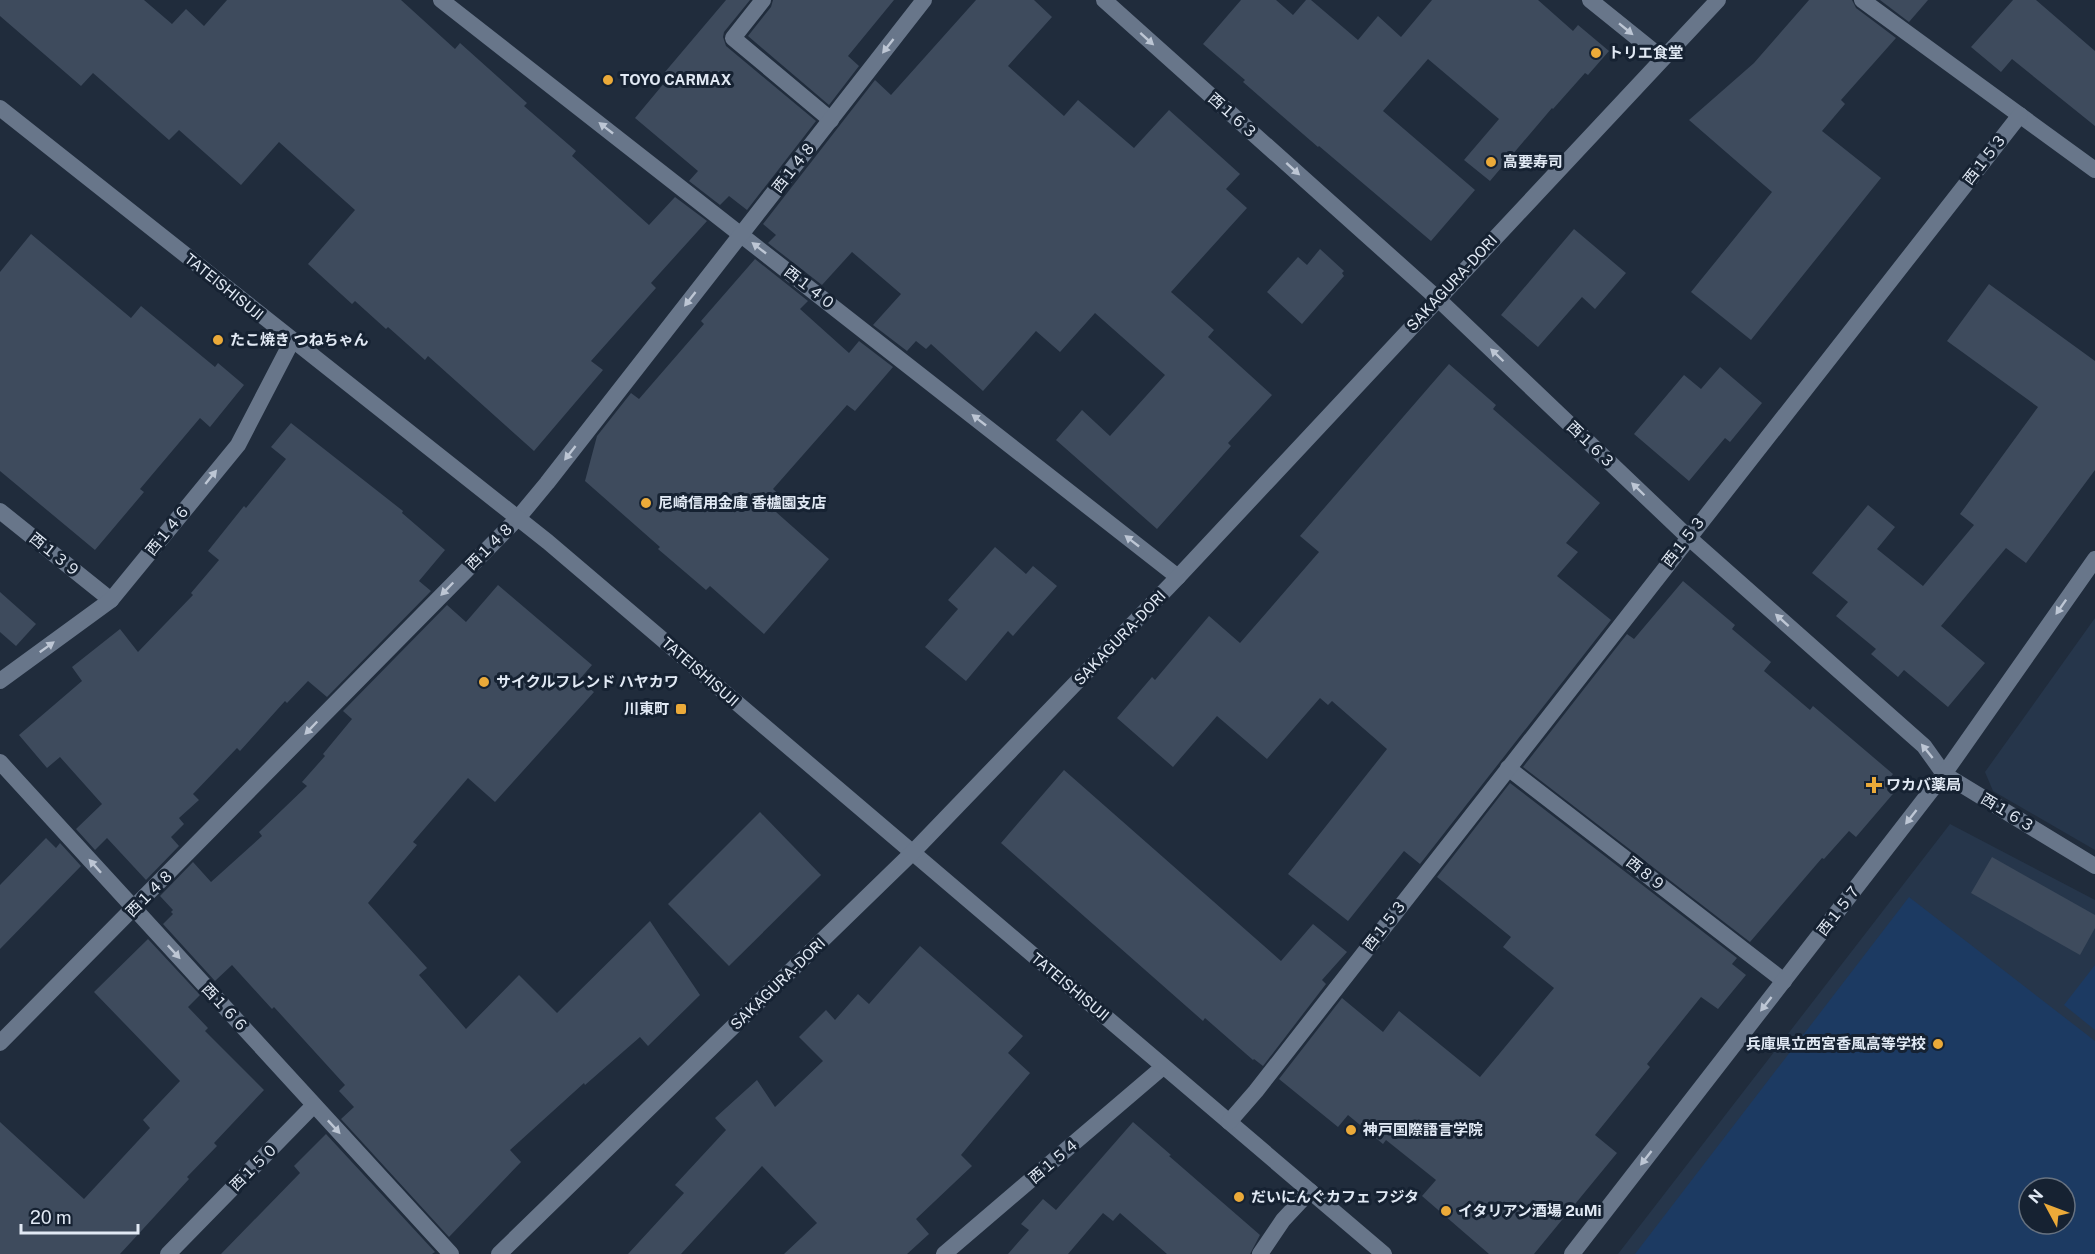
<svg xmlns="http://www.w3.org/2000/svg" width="2095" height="1254" viewBox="0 0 2095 1254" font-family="'Public Sans','Noto Sans JP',sans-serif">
<rect width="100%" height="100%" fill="#202c3c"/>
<!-- built -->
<g fill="#26364b" fill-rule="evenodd">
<polygon points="2095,618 2095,850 1993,791 1985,772"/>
<path d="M1950,824L2095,900V1254H1618ZM2029,1188H2065V1224H2029Z"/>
</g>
<!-- green -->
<g fill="#1c3a62" fill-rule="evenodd">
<path d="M1909,897L2095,1041V1254H1635ZM2029,1188H2065V1224H2029Z"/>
<polygon points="2095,965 2095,1030 2064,1005"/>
</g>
<!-- building -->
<g fill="#3e4b5d">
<polygon points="0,0 144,0 172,24 186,9 204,26 227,0 401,0 455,49 460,43 527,103 524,106 576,151 572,156 649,225 675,197 707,221 651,283 656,288 591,361 603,370 534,451 428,356 425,360 388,327 386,329 355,301 352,304 308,264 355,210 279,142 241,185 179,130 169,140 93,73 81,86 0,16"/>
<polygon points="726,0 750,0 724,32 723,37 726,46 816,121 747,210 729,196 720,205 689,181 698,171 635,118 670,76 665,72"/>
<polygon points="773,0 894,0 848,56 859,66 829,105 748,36 771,7"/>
<polygon points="976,0 1034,0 1052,17 1008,66 1064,116 1078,100 1134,148 1169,110 1240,174 1226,189 1247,208 1171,292 1214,330 1208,337 1272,395 1228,443 1231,446 1157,529 1056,440 1082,410 1110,436 1165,375 1095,313 1060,352 1036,331 983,391 931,344 926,349 916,341 907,351 873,325 901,294 852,252 822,285 768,243 776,235 763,224 875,80 891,95"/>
<polygon points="1241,0 1276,0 1293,15 1306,0 1311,0 1358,40 1378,16 1401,37 1432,0 1538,0 1573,31 1578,25 1609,51 1588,75 1585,73 1553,109 1552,108 1490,181 1464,160 1499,119 1428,59 1383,111 1475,190 1431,241 1319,146 1318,147 1243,82 1245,80 1203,44"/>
<polygon points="1809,0 1852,0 1856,8 1896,38 1841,100 1845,104 1822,131 1881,178 1751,340 1691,292 1772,192 1689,120 1754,63"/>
<polygon points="1880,0 1928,0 1909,22"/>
<polygon points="2013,0 2036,0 2095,51 2095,126 2012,59 2001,72 1971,47"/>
<polygon points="1574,229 1626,273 1595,309 1582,297 1538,347 1501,315"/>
<polygon points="31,234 131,318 141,306 215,367 218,363 244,385 210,427 200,418 140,489 144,492 95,550 0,471 0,272"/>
<polygon points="1320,249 1344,271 1342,273 1344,276 1302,324 1267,292 1298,257 1307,265"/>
<polygon points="755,259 808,301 800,309 849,353 859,341 893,367 855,411 847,405 773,489 786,501 776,512 829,559 764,634 710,586 706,590 658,549 660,547 585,481 597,436 631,393 639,399 704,324 701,321"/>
<polygon points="1989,284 2095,361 2095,470 2026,563 2006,548 1941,626 1985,663 1948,707 1904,670 1898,677 1871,654 1876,649 1836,616 1848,602 1812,573 1868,505 1895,527 1877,549 1923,586 1974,525 1960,514 2038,407 1947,341"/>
<polygon points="1449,364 1496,405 1493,409 1600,503 1566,543 1578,552 1557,576 1611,620 1420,864 1404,851 1348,921 1288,874 1387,749 1332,701 1328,705 1320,698 1267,759 1217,716 1173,767 1117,718 1152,677 1155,680 1209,616 1240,643 1319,552 1300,536"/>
<polygon points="1720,367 1762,403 1730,442 1725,438 1689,481 1634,434 1684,375 1701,389"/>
<polygon points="291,423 403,511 402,513 445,550 419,581 431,591 327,697 308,681 287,703 285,701 240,751 237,748 193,794 199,800 179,818 184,824 171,837 179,846 146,880 107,838 95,850 76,829 102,804 60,757 47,768 19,735 82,681 72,667 120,629 138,652 193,595 191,593 219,560 208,551 244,506 246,508 286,459 271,447"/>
<polygon points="995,547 1026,574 1033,566 1057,586 1013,636 1008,631 966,681 925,647 958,609 948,600"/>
<polygon points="1683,581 1735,625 1732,629 1771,662 1764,671 1810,710 1813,706 1893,774 1888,780 1898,788 1856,837 1849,831 1824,859 1822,858 1750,942 1523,767 1627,634 1634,639"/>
<polygon points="498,585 592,665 579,680 594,692 495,802 468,778 413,842 417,845 368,903 427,968 419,975 466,1029 519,975 557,1013 650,921 700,995 648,1046 640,1037 585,1085 584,1083 510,1150 521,1162 449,1237 341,1119 354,1107 339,1091 345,1085 274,1007 272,1009 232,965 215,981 163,924 173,914 171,912 173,910 160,896 193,862 211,882 262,836 259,832 307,786 302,782 325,756 323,754 352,719 343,711 447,605 466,622"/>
<polygon points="0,592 36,624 16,646 0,632"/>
<polygon points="1064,770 1281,961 1313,924 1347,952 1322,980 1326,984 1263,1066 1254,1059 1253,1060 1205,1018 1203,1021 1001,843"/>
<polygon points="1510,783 1737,958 1732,964 1746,975 1718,1009 1701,997 1647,1064 1650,1067 1595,1135 1617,1153 1534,1254 1489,1254 1422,1196 1436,1180 1386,1140 1383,1144 1348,1115 1338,1127 1279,1079 1342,998 1383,1032 1399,1011 1480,1077 1554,988 1503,947 1511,937 1437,877"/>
<polygon points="760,812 821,875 729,966 668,904"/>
<polygon points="46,838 56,848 60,843 81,866 0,949 0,885"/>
<polygon points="1992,857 2095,915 2095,928 2080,955 1971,893"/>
<polygon points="148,939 200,995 188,1007 208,1028 205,1031 264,1090 214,1143 217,1146 187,1177 189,1179 120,1254 0,1254 0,1122 84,1199 150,1128 143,1120 180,1081 94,992"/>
<polygon points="920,946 1023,1036 1008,1053 1030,1073 961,1155 972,1166 916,1219 929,1234 907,1254 784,1254 817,1223 762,1166 681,1254 628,1254 684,1193 675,1185 726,1130 715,1118 757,1080 775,1107 823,1061 799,1037 826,1010 835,1020 858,994 869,1004"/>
<polygon points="1133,1122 1171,1155 1169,1156 1260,1235 1250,1254 1167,1254 1120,1213 1113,1221 1103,1213 1068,1254 1008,1254 1029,1230 1021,1224 1043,1199 1056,1210"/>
<polygon points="326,1134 435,1252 432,1254 221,1254 300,1173 294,1166"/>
</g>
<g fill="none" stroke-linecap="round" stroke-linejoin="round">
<!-- minor -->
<g stroke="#68768a" stroke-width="16">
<polyline points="441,0 1178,577"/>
<polyline points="763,0 733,38 831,120"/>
<polyline points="1104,0 1438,299 1688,537 1924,746 1944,774 2095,866"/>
<polyline points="1590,0 1662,58"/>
<polyline points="1862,0 2095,170"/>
<polyline points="0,511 111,600"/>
<polyline points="0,681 111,600 238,445 292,341"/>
<polyline points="0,762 451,1254"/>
<polyline points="1508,768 1784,981"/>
<polyline points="0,1043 518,518 547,483 924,0"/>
<polyline points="168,1254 314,1105"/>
<polyline points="944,1254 1163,1067"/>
<polyline points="1260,1254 1283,1220 1310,1191"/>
<polyline points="1572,1254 1944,774 2095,559"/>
</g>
<!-- tertiary -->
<g stroke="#68768a" stroke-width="16">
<polyline points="0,108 548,542 1384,1254"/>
<polyline points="1229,1122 1256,1091 2020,115"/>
<polyline points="499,1254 912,853 1178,577 1718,0"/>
</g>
</g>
<!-- one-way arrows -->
<defs><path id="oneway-solid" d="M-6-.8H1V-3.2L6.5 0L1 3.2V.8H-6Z" transform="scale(1.5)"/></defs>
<g fill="#bdc6d4">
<use href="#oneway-solid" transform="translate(1626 29) rotate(39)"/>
<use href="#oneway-solid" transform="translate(1147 39) rotate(42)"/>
<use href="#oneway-solid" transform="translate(888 46) rotate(128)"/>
<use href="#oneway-solid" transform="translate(606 128) rotate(-142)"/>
<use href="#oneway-solid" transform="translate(1293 169) rotate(42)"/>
<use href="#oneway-solid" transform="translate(759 248) rotate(-142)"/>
<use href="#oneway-solid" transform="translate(690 299) rotate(128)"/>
<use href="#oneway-solid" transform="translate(1497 355) rotate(-136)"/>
<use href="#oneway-solid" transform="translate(979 420) rotate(-142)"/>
<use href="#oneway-solid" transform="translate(570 453) rotate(128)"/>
<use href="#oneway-solid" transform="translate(211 477) rotate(-51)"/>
<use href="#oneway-solid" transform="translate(1638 489) rotate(-136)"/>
<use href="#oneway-solid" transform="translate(1132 541) rotate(-142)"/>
<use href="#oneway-solid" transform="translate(447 589) rotate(134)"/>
<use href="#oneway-solid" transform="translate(2061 607) rotate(125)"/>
<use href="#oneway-solid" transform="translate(1782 620) rotate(-138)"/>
<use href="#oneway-solid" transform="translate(47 647) rotate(-36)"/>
<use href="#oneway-solid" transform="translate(311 728) rotate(134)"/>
<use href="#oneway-solid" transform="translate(1927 751) rotate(-129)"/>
<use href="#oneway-solid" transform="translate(1911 817) rotate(128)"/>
<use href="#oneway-solid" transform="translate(95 866) rotate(-132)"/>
<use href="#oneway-solid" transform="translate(174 952) rotate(47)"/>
<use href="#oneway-solid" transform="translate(1766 1004) rotate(128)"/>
<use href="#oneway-solid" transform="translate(334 1127) rotate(47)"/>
<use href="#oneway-solid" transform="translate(1646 1158) rotate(128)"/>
</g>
<!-- markers -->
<g fill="#ebaa39" stroke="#162232" stroke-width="2">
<circle cx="1596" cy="53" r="6"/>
<circle cx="608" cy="80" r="6"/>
<circle cx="1491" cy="162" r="6"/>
<circle cx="218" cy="340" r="6"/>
<circle cx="646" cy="503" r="6"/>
<circle cx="484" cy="682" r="6"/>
<rect x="675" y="703" width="12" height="12" rx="3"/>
<path d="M1871 776h6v6h6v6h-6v6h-6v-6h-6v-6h6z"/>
<circle cx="1938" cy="1044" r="6"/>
<circle cx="1351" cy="1130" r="6"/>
<circle cx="1239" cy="1197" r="6"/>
<circle cx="1446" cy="1211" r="6"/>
</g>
<g text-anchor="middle" stroke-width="6" stroke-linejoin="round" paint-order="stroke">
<!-- poi labels -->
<g font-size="15" font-weight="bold" fill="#e1e9f4" stroke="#162232" text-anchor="start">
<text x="1608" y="58">トリエ食堂</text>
<text x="620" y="85">TOYO CARMAX</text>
<text x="1503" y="167">高要寿司</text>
<text x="230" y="345">たこ焼き つねちゃん</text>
<text x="658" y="508">尼崎信用金庫 香櫨園支店</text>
<text x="496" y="687">サイクルフレンド ハヤカワ</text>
<text x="669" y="714" text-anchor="end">川東町</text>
<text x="1886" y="790">ワカバ薬局</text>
<text x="1926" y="1049" text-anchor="end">兵庫県立西宮香風高等学校</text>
<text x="1363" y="1135">神戸国際語言学院</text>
<text x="1251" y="1202">だいにんぐカフェ フジタ</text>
<text x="1458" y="1216">イタリアン酒場 2uMi</text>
</g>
<!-- street labels -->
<g font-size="15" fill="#e1e9f4" stroke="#162232">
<text transform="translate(1233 116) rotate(42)" y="5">西１６３</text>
<text transform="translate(1985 159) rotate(-52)" y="5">西１５３</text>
<text transform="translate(794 167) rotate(-52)" y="5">西１４８</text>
<text transform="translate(1452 283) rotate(-47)" y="5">SAKAGURA-DORI</text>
<text transform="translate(224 287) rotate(39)" y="5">TATEISHISUJI</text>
<text transform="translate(810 288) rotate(38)" y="5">西１４０</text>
<text transform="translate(1591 445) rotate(44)" y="5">西１６３</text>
<text transform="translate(168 530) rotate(-51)" y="5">西１４６</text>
<text transform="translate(1684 541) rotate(-52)" y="5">西１５３</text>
<text transform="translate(490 546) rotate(-45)" y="5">西１４８</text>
<text transform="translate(55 555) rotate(39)" y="5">西１３９</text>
<text transform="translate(1120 638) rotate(-46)" y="5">SAKAGURA-DORI</text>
<text transform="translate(700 672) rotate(41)" y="5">TATEISHISUJI</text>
<text transform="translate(2008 813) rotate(31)" y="5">西１６３</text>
<text transform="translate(1646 874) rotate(38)" y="5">西８９</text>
<text transform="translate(150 893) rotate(-45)" y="5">西１４８</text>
<text transform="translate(1839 910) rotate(-52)" y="5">西１５７</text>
<text transform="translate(1385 925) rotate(-52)" y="5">西１５３</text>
<text transform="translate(778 984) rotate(-44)" y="5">SAKAGURA-DORI</text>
<text transform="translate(1070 987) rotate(40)" y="5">TATEISHISUJI</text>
<text transform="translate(225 1008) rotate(47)" y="5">西１６６</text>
<text transform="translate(1054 1161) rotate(-40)" y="5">西１５４</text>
<text transform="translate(254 1167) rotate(-45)" y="5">西１５０</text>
</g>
</g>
<!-- north arrow -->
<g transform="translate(2047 1206) rotate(311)"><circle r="28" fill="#162232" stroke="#677280" stroke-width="1.5"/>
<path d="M0-4.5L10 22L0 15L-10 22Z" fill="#ebaa39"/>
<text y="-9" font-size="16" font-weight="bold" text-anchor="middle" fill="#e1e9f4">N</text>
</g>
<!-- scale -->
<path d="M21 1224v9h117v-9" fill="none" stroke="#e1e9f4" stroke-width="3"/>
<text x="30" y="1224" font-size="18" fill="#e1e9f4" stroke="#162232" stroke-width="4.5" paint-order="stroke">20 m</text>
</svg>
